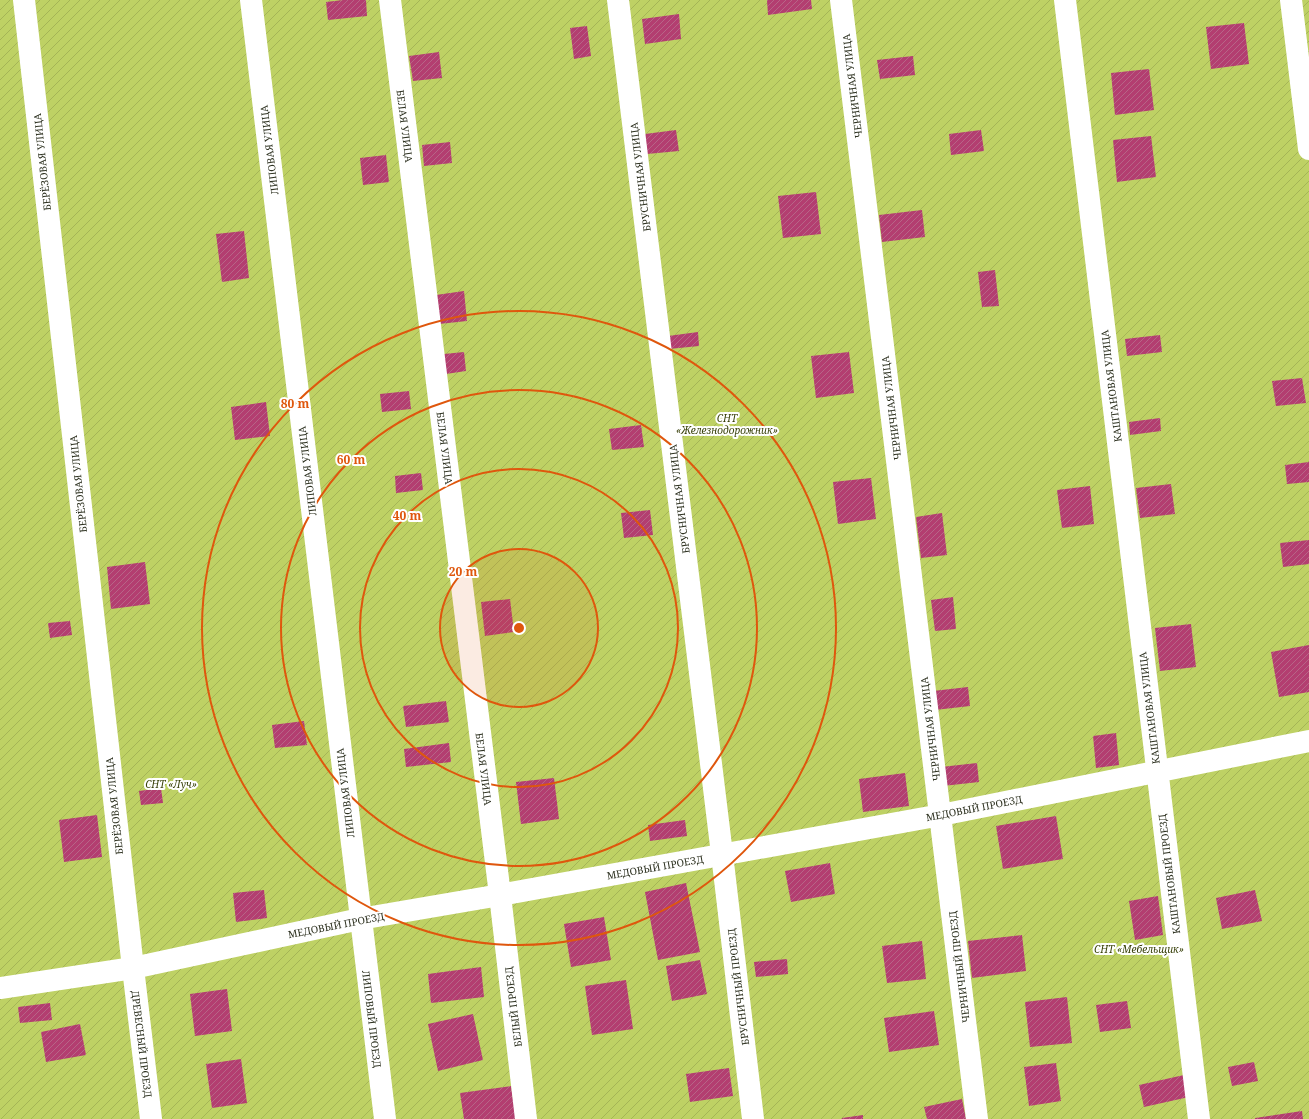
<svg xmlns="http://www.w3.org/2000/svg" width="1309" height="1119" viewBox="0 0 1309 1119" font-family="'Noto Serif',serif">
<defs>
<pattern id="garden-furrows" width="10" height="10" patternUnits="userSpaceOnUse"><rect width="10" height="10" fill="#bed164"/><path d="M-1 1l2-2M0 10L10 0M9 11l2-2" fill="none" stroke="#a4b456"/></pattern>
<pattern id="building-hatch" width="6" height="6" patternUnits="userSpaceOnUse"><rect width="6" height="6" fill="#b33e70"/><path d="M-1 1l2-2M0 6l6-6M5 7l2-2" fill="none" stroke="#b76687"/></pattern>
</defs>
<rect width="100%" height="100%" fill="#e5eec4"/>
<!-- garden -->
<rect fill="url(#garden-furrows)" x="0" y="0" width="1309" height="1119"/>
<!-- building -->
<g fill="url(#building-hatch)">
<polygon points="343,0 366,0 367,16 328,20 326,2"/>
<polygon points="767,0 811,0 812,9 768,15"/>
<polygon points="679,14 681,39 645,44 642,19"/>
<polygon points="1244,23 1249,64 1211,69 1206,27"/>
<polygon points="587,26 591,56 574,59 570,28"/>
<polygon points="439,52 442,78 413,81 409,56"/>
<polygon points="913,56 915,75 880,79 877,60"/>
<polygon points="1149,69 1154,110 1115,115 1111,73"/>
<polygon points="676,130 679,151 647,154 645,134"/>
<polygon points="981,130 984,151 951,155 949,134"/>
<polygon points="1151,136 1156,177 1117,182 1113,140"/>
<polygon points="450,142 452,163 424,166 422,145"/>
<polygon points="386,155 389,182 363,185 360,158"/>
<polygon points="816,192 821,234 783,238 778,196"/>
<polygon points="922,210 925,237 882,242 879,215"/>
<polygon points="244,231 249,278 222,282 216,234"/>
<polygon points="995,270 999,306 982,307 978,272"/>
<polygon points="464,291 467,321 439,324 436,295"/>
<polygon points="698,332 699,346 669,349 668,336"/>
<polygon points="1160,335 1162,352 1127,356 1125,339"/>
<polygon points="464,352 466,371 446,374 444,354"/>
<polygon points="849,352 854,393 816,398 811,356"/>
<polygon points="1302,378 1306,403 1276,406 1272,381"/>
<polygon points="409,391 411,409 382,412 380,394"/>
<polygon points="266,402 270,436 235,440 231,407"/>
<polygon points="1160,418 1161,431 1130,435 1129,422"/>
<polygon points="641,425 644,447 612,450 609,429"/>
<polygon points="1309,462 1309,482 1287,484 1285,465"/>
<polygon points="421,473 423,490 396,493 395,476"/>
<polygon points="871,478 876,519 838,524 833,482"/>
<polygon points="1171,484 1175,514 1140,518 1136,488"/>
<polygon points="1090,486 1094,524 1062,528 1057,490"/>
<polygon points="650,510 653,535 624,538 621,513"/>
<polygon points="942,513 947,555 921,558 916,517"/>
<polygon points="1309,540 1309,564 1283,567 1280,543"/>
<polygon points="145,562 150,604 111,609 107,567"/>
<polygon points="953,597 956,629 935,631 931,600"/>
<polygon points="510,599 514,632 485,636 481,602"/>
<polygon points="70,621 72,635 50,638 48,623"/>
<polygon points="1191,624 1196,667 1160,671 1155,628"/>
<polygon points="1309,645 1309,692 1279,697 1271,652"/>
<polygon points="968,687 970,706 935,710 933,691"/>
<polygon points="446,701 449,722 406,727 403,706"/>
<polygon points="304,721 307,745 275,748 272,725"/>
<polygon points="1116,733 1119,765 1096,768 1093,736"/>
<polygon points="449,743 451,762 406,767 404,749"/>
<polygon points="977,763 979,782 943,786 941,767"/>
<polygon points="905,773 909,806 863,812 859,779"/>
<polygon points="554,778 559,819 521,824 516,782"/>
<polygon points="161,788 163,803 141,805 139,791"/>
<polygon points="97,815 102,857 64,862 59,820"/>
<polygon points="1056,816 1063,859 1003,869 996,826"/>
<polygon points="685,820 687,836 650,841 648,825"/>
<polygon points="830,863 835,894 791,902 785,871"/>
<polygon points="686,883 700,952 658,960 645,892"/>
<polygon points="264,890 267,918 236,922 233,893"/>
<polygon points="1255,890 1262,921 1222,929 1216,898"/>
<polygon points="1158,896 1163,935 1135,940 1129,901"/>
<polygon points="604,917 611,960 571,967 564,924"/>
<polygon points="1022,935 1026,971 972,978 968,941"/>
<polygon points="922,941 926,979 887,983 882,946"/>
<polygon points="787,959 788,974 756,977 754,962"/>
<polygon points="700,960 707,994 672,1001 666,966"/>
<polygon points="481,967 484,997 431,1003 428,974"/>
<polygon points="626,980 633,1029 592,1035 585,986"/>
<polygon points="227,989 232,1031 195,1036 190,994"/>
<polygon points="1067,997 1072,1043 1030,1047 1025,1002"/>
<polygon points="1127,1001 1131,1028 1100,1032 1096,1005"/>
<polygon points="50,1003 52,1020 20,1023 18,1007"/>
<polygon points="934,1011 939,1045 889,1052 884,1018"/>
<polygon points="473,1014 483,1060 438,1071 428,1024"/>
<polygon points="80,1024 86,1055 46,1062 41,1032"/>
<polygon points="241,1059 247,1103 212,1108 206,1064"/>
<polygon points="1254,1062 1258,1081 1232,1086 1228,1067"/>
<polygon points="1056,1063 1061,1101 1029,1106 1024,1067"/>
<polygon points="729,1068 733,1096 690,1102 686,1074"/>
<polygon points="1184,1075 1189,1097 1144,1107 1139,1085"/>
<polygon points="511,1086 516,1119 464,1119 460,1093"/>
<polygon points="962,1099 966,1119 927,1119 924,1107"/>
<polygon points="1302,1111 1303,1119 1255,1119 1255,1118"/>
<polygon points="863,1115 863,1119 842,1119 842,1118"/>
</g>
<g fill="none" stroke-linecap="round" stroke-linejoin="round">
<!-- minor -->
<g stroke="#fff" stroke-width="22">
<polyline points="24,0 133,968 151,1119"/>
<polyline points="251,0 385,1119"/>
<polyline points="390,0 500,895 526,1119"/>
<polyline points="618,0 722,854 753,1119"/>
<polyline points="841,0 977,1119"/>
<polyline points="1065,0 1199,1119"/>
<polyline points="1291,0 1309,149"/>
<polyline points="0,988 133,968 360,919 500,895 941,815 1309,741"/>
</g>
</g>
<!-- distance rings -->
<circle cx="519" cy="628" r="79" fill="#df570d" fill-opacity=".12"/>
<g fill="none" stroke="#df570d" stroke-width="2">
<circle cx="519" cy="628" r="79"/>
<circle cx="519" cy="628" r="159"/>
<circle cx="519" cy="628" r="238"/>
<circle cx="519" cy="628" r="317"/>
</g>
<g text-anchor="middle" stroke-width="4" stroke-linejoin="round" paint-order="stroke">
<!-- street labels -->
<g font-size="10" fill="#2e3221" stroke="#fff">
<text transform="translate(852 86) rotate(-97)" y="4">ЧЕРНИЧНАЯ УЛИЦА</text>
<text transform="translate(405 126) rotate(83)" y="4">БЕЛАЯ УЛИЦА</text>
<text transform="translate(269 150) rotate(-97)" y="4">ЛИПОВАЯ УЛИЦА</text>
<text transform="translate(42 162) rotate(-96)" y="4">БЕРЁЗОВАЯ УЛИЦА</text>
<text transform="translate(640 177) rotate(-97)" y="4">БРУСНИЧНАЯ УЛИЦА</text>
<text transform="translate(1111 386) rotate(-97)" y="4">КАШТАНОВАЯ УЛИЦА</text>
<text transform="translate(891 408) rotate(-97)" y="4">ЧЕРНИЧНАЯ УЛИЦА</text>
<text transform="translate(445 448) rotate(83)" y="4">БЕЛАЯ УЛИЦА</text>
<text transform="translate(307 471) rotate(-97)" y="4">ЛИПОВАЯ УЛИЦА</text>
<text transform="translate(78 484) rotate(-96)" y="4">БЕРЁЗОВАЯ УЛИЦА</text>
<text transform="translate(679 499) rotate(-97)" y="4">БРУСНИЧНАЯ УЛИЦА</text>
<text transform="translate(1149 708) rotate(-97)" y="4">КАШТАНОВАЯ УЛИЦА</text>
<text transform="translate(930 729) rotate(-97)" y="4">ЧЕРНИЧНАЯ УЛИЦА</text>
<text transform="translate(484 769) rotate(83)" y="4">БЕЛАЯ УЛИЦА</text>
<text transform="translate(345 793) rotate(-97)" y="4">ЛИПОВАЯ УЛИЦА</text>
<text transform="translate(114 806) rotate(-96)" y="4">БЕРЁЗОВАЯ УЛИЦА</text>
<text transform="translate(974 808) rotate(-11)" y="4">МЕДОВЫЙ ПРОЕЗД</text>
<text transform="translate(655 867) rotate(-10)" y="4">МЕДОВЫЙ ПРОЕЗД</text>
<text transform="translate(1169 874) rotate(-97)" y="4">КАШТАНОВЫЙ ПРОЕЗД</text>
<text transform="translate(336 925) rotate(-11)" y="4">МЕДОВЫЙ ПРОЕЗД</text>
<text transform="translate(959 967) rotate(-97)" y="4">ЧЕРНИЧНЫЙ ПРОЕЗД</text>
<text transform="translate(738 987) rotate(-97)" y="4">БРУСНИЧНЫЙ ПРОЕЗД</text>
<text transform="translate(513 1007) rotate(-97)" y="4">БЕЛЫЙ ПРОЕЗД</text>
<text transform="translate(372 1019) rotate(83)" y="4">ЛИПОВЫЙ ПРОЕЗД</text>
<text transform="translate(142 1044) rotate(83)" y="4">ДРЕВЕСНЫЙ ПРОЕЗД</text>
</g>
<!-- park labels -->
<g font-size="10" font-style="italic" fill="#384009" stroke="#fff">
<text x="727" y="422">СНТ<tspan x="727" dy="12">«Железнодорожник»</tspan></text>
<text x="171" y="788">СНТ «Луч»</text>
<text x="1139" y="953">СНТ «Мебельщик»</text>
</g>
</g>
<circle cx="519" cy="628" r="6" fill="#df570d" stroke="#fff" stroke-width="2"/>
<g font-size="12" text-anchor="middle" font-weight="bold" fill="#df570d" stroke="#fff" stroke-width="4" stroke-linejoin="round" paint-order="stroke">
<text x="295" y="408">80 m</text>
<text x="351" y="464">60 m</text>
<text x="407" y="520">40 m</text>
<text x="463" y="576">20 m</text>
</g>
</svg>
